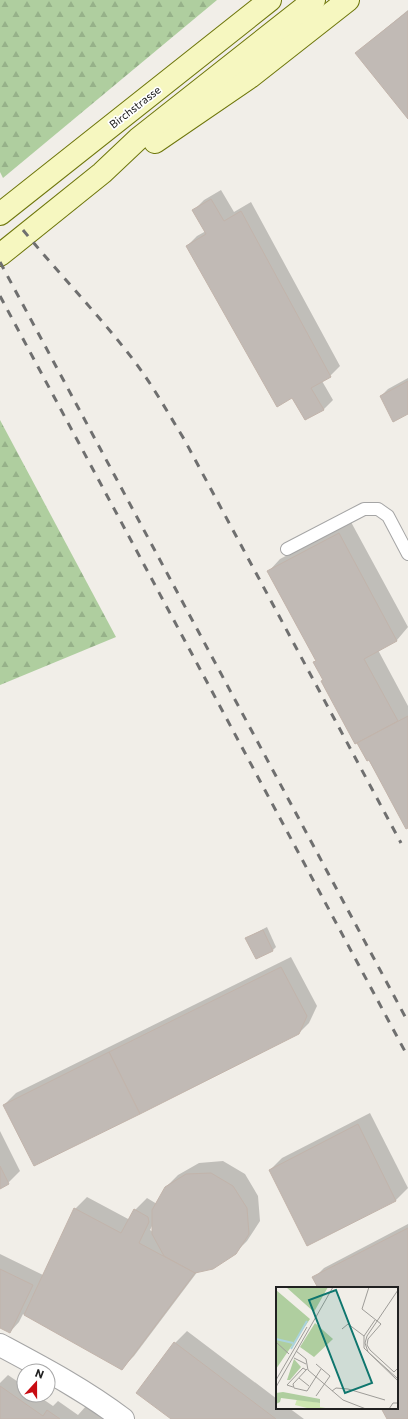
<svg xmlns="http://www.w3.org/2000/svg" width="408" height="1419" viewBox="0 0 408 1419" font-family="Commissioner,sans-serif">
<defs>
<pattern id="forest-firs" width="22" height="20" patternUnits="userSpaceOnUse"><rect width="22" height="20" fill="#afce9f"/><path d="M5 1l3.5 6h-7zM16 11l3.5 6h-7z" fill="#96b189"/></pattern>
</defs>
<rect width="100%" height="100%" fill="#f1eee8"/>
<!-- forest -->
<g fill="url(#forest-firs)">
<polygon points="0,0 217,0 3,178 0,172"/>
<polygon points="0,420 116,637 0,685"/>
</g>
<!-- shadow -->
<g fill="#0003" fill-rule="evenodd">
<polygon points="408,10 408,118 356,53"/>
<polygon points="221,190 234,212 251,202 340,366 330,376 322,381 333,400 323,410 293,397 187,246 197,236 206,231 194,210 204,200"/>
<polygon points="408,378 408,413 381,396 388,389"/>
<polygon points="351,522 408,627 397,640 378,650 408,706 408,827 322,681 324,679 317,660 269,571 280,559"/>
<polygon points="267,927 276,947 273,950 246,938"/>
<polygon points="291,957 317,1006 309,1023 299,1033 4,1105 16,1093"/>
<polygon points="370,1113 408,1188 396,1200 308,1245 270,1170 282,1158"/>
<polygon points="0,1131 20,1171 8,1183 0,1187"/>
<path d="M223,1161L245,1174L258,1196L260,1221L247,1241L235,1253L198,1271L134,1356L122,1368L23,1314L19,1322L10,1332L0,1327V1254L43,1275L75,1209L87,1197L130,1220L135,1210L147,1198L157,1204L166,1187L178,1175L199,1163ZM153,1224V1232L150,1230Z"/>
<polygon points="408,1224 408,1419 388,1419 382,1408 397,1408 397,1288 319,1288 314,1278 324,1268"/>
<polygon points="187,1331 277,1399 277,1408 289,1408 304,1419 173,1419 138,1392 175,1343"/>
<polygon points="8,1375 24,1386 24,1395 37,1395 53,1406 58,1401 78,1415 87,1405 107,1419 0,1419 0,1383"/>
</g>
<!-- building -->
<g fill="#c1bab5" stroke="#c2b4ab">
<polygon points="408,11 408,119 355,53"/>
<polygon points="211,199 224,221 241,211 331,377 311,388 324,410 305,420 292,398 277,407 186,246 206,234 192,210"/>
<polygon points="408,381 408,414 393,422 380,396"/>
<polygon points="339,533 397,641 364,659 398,721 355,744 321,681 323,680 313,662 316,661 267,571"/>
<polygon points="408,716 408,828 406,829 369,760 367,761 357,743"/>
<polygon points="263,930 273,951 256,959 245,938"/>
<polygon points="281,967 307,1016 299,1034 140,1114 109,1052"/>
<polygon points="109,1052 140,1114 34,1166 3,1105"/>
<polygon points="358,1124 396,1201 307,1246 269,1170"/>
<polygon points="0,1166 9,1184 0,1189"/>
<polygon points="211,1173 233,1186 247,1208 249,1234 236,1254 213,1269 195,1273 164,1256 152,1234 152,1210 165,1187 186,1174"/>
<polygon points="74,1208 121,1233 134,1209 148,1217 149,1222 139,1243 195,1273 122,1370 24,1315"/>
<polygon points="408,1228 408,1419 387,1419 381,1408 397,1408 397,1288 318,1288 312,1277"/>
<polygon points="0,1269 33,1285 10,1333 0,1328"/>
<polygon points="174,1342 276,1419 171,1419 136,1393"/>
<polygon points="0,1386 43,1416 47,1410 60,1419 0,1419"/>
</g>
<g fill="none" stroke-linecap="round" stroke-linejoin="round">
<!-- lane casing -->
<g stroke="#a5a5a5" stroke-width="14">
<polyline id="lane" points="287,549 364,509 378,509 388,516 408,554"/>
</g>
<!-- street casing -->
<g stroke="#a5a5a5" stroke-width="24">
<path id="street" d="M0,1345C43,1368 83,1389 123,1419"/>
</g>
<!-- secondary casing -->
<g stroke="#6e760b" stroke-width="24">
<g id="secondary">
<polyline points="155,142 250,77 348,0"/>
<polyline points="0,214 270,0"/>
<polyline points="0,255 102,173 138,139 314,0"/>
</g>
</g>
<!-- lane -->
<use href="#lane" stroke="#fff" stroke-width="12"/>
<!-- street -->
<use href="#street" stroke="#fff" stroke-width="22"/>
<!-- secondary -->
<use href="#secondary" stroke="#f6f7c0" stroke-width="22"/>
<!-- rail -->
<g stroke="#6f6f6f" stroke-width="3" stroke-dasharray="8 8" stroke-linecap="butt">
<path d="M23,230C59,274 100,316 135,362C153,386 168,413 184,439L401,843"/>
<polyline points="0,262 408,1022"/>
<polyline points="0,296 408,1057"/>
</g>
</g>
<g text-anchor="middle" stroke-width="3.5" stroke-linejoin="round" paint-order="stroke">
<!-- street labels -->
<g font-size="11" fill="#212121" stroke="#fff">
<text transform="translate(135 107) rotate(-38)" y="4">Birchstrasse</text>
</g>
</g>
<!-- overview -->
<g transform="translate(276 1287)">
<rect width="122" height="122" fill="#f1eee8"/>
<path d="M21,112L44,116V120L55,122H35L19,118Z" fill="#cee8b1"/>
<path d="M10,0H52L38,25ZM0,3L34,32L0,82ZM39,36L57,52L38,70L24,60ZM18,72L25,80L14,93H11ZM7,105L44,112V116L5,111L4,115L0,117V106Z" fill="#afce9f"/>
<path fill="none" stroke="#abd3dc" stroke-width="2" d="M0,52L17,56M15,62L31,34"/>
<path fill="none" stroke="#9e9c98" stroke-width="1" d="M93,0L86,22L105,37L92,52L91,58L94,63L118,85L122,81M122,3L91,49L89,56L92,65L122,92M99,33L88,49V61L122,94M66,42L72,37L88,49M0,55L13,67M20,64L30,72L32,83L67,113L90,122M18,71L30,77M40,77L54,89L40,109M31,82L17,97L18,101L31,104L45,82M23,91L33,99M0,93L31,40M0,100L57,0M17,100L11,98L27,81L30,83M56,104L60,101L72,102L109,113M113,122L117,116H122"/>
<path fill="#0f766e" fill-opacity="0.15" stroke="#0f766e" stroke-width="2" d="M60,3L96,96L69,106L33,13Z"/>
<rect width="122" height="122" fill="none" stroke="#212121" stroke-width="2"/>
</g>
<!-- north arrow -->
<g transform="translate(36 1383) rotate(21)"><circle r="19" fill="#ffffff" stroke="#a6a6a6"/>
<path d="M0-3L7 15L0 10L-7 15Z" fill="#c80a11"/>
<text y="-6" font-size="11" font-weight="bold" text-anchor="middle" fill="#212121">N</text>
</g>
</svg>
